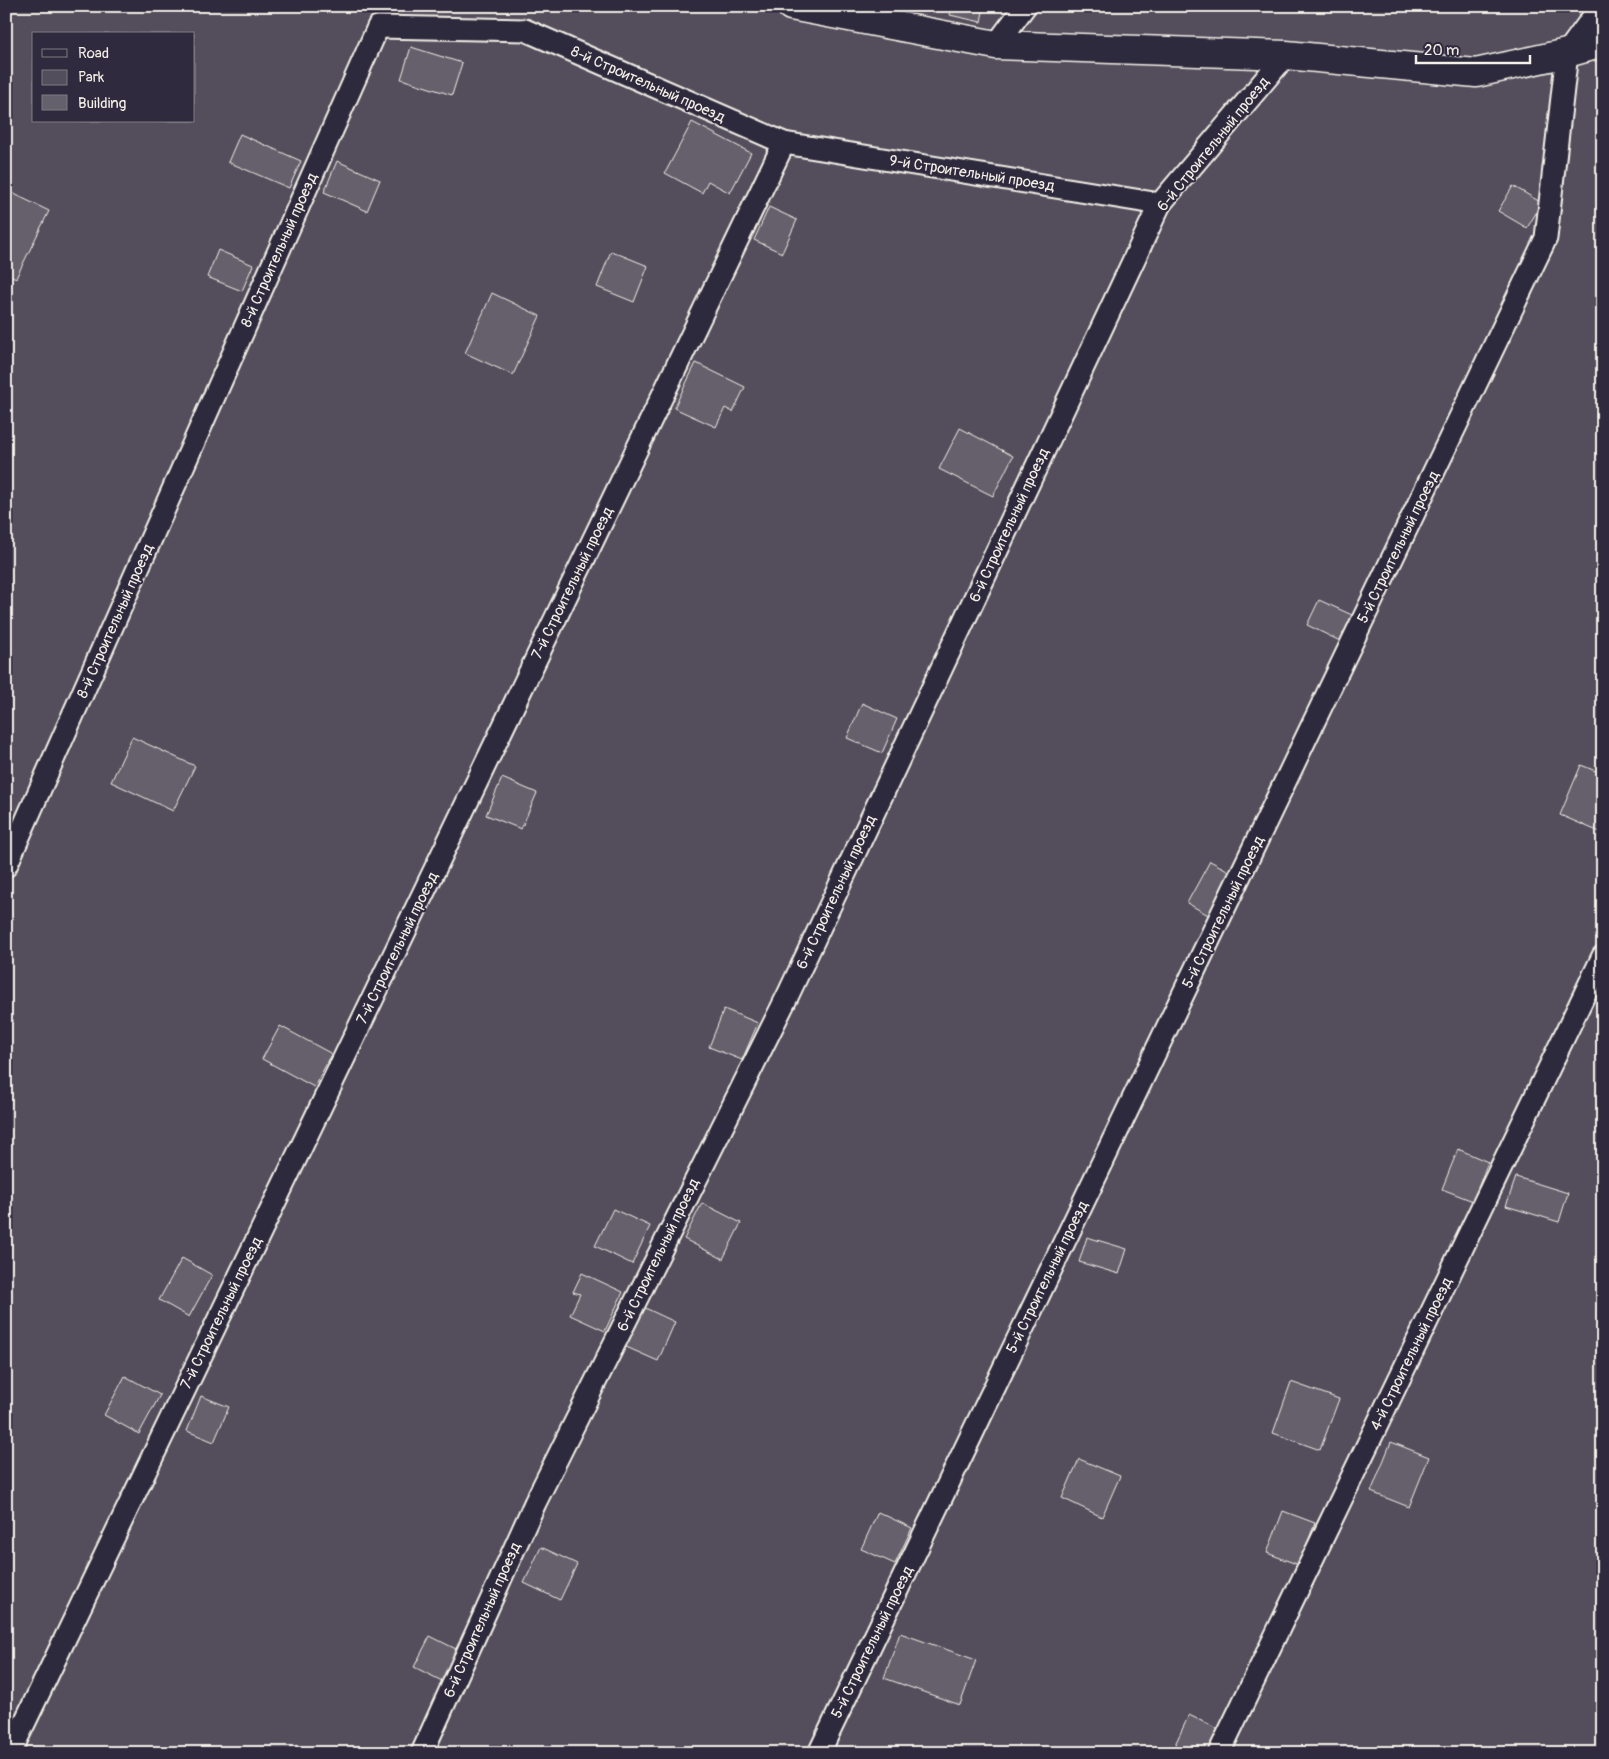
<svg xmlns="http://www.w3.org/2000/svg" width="1609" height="1759" viewBox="0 0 1609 1759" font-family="Pangolin,sans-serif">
<rect width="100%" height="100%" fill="#3b3647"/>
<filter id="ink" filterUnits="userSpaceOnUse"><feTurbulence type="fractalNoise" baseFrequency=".02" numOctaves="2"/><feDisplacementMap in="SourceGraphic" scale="10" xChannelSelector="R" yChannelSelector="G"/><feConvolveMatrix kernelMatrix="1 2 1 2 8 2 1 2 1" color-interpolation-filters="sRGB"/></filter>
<g filter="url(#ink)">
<!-- green -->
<path fill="#534e5c" stroke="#a4a0a2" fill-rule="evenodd" d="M6,6H1603V1753H6ZM34,34H194V121H34Z"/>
<!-- building -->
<g fill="#65616c" stroke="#f4f1e8">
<polygon points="952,6 984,6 981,22 950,15"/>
<polygon points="411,47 462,63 452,95 401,79"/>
<polygon points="692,122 751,153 730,193 708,181 702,193 665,173"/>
<polygon points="240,134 301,161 289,188 228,162"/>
<polygon points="337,161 380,180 367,211 324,192"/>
<polygon points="1513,186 1542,203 1527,228 1498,211"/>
<polygon points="6,190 49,211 16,278 6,273"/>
<polygon points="769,207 797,220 782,253 754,240"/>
<polygon points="218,250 253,265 242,291 207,277"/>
<polygon points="611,251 648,266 634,302 597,287"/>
<polygon points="492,293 540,316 513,375 465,353"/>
<polygon points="696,363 745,387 733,412 725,408 716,427 674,408"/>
<polygon points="960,428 1013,456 993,496 939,469"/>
<polygon points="1319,600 1352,615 1340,641 1307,625"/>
<polygon points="862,703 897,719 882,753 847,738"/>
<polygon points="132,737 195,766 173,811 111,782"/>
<polygon points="1581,765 1603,774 1602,833 1560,815"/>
<polygon points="502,778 537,793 521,829 486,815"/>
<polygon points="1210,861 1233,873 1210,916 1187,903"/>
<polygon points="724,1009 758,1023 742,1060 709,1047"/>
<polygon points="280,1026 332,1054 314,1087 262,1059"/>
<polygon points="1458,1149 1488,1162 1473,1201 1442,1189"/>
<polygon points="1516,1177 1568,1193 1559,1222 1506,1206"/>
<polygon points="702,1203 741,1223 723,1259 684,1239"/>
<polygon points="613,1209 650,1226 632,1264 595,1246"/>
<polygon points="1087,1237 1127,1249 1119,1274 1079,1262"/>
<polygon points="182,1258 212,1275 189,1317 159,1300"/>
<polygon points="582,1273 623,1292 605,1331 570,1315 580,1294 573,1292"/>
<polygon points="641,1306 675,1322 658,1361 624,1346"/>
<polygon points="125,1376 160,1395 139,1434 104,1415"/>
<polygon points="1291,1382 1339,1399 1320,1450 1273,1433"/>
<polygon points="201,1396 229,1407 214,1442 187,1431"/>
<polygon points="1391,1442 1429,1457 1409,1507 1371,1492"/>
<polygon points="1079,1459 1120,1476 1102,1517 1062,1498"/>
<polygon points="1283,1511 1315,1523 1299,1565 1267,1553"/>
<polygon points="878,1512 912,1528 895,1564 861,1549"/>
<polygon points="541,1547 577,1564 560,1600 524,1583"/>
<polygon points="900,1633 976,1660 960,1705 884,1678"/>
<polygon points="430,1636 458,1650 442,1681 414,1667"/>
<polygon points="1189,1715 1218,1729 1207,1753 1171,1753"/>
</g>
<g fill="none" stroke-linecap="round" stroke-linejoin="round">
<!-- service casing -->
<g stroke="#f4f1e8" stroke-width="25">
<g id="service">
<polyline points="996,45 1025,6"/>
<polyline points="6,866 378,27 525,30 784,143 1160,204"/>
<polyline points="10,1753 784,143"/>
<polyline points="422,1753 535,1503 788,995 1160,204 1286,55"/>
<polyline points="819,1753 1546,238 1567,53 1601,6"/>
<polyline points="1219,1753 1603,956"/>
</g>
</g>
<!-- minor casing -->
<g stroke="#f4f1e8" stroke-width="31">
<polyline id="minor" points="791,6 996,45 1286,55 1476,73 1567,53 1603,43"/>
</g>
<!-- service -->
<use href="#service" stroke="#2f2a3d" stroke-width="21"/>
<!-- minor -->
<use href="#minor" stroke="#2f2a3d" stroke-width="28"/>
</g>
</g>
<g text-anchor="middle" stroke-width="4" stroke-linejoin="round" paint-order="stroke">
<!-- street labels -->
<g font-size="15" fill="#f4f1e8" stroke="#2f2a3d">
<text transform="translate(648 84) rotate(24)" y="5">8-й Строительный проезд</text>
<text transform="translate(1213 144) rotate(-51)" y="5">6-й Строительный проезд</text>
<text transform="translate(972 173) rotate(9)" y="5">9-й Строительный проезд</text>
<text transform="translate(279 250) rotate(-66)" y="5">8-й Строительный проезд</text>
<text transform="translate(1009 525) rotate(-65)" y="5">6-й Строительный проезд</text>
<text transform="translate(1398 547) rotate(-64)" y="5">5-й Строительный проезд</text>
<text transform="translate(572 583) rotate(-64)" y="5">7-й Строительный проезд</text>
<text transform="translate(115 621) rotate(-66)" y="5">8-й Строительный проезд</text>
<text transform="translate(836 892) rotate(-65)" y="5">6-й Строительный проезд</text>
<text transform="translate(1223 912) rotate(-64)" y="5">5-й Строительный проезд</text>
<text transform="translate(397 948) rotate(-64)" y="5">7-й Строительный проезд</text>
<text transform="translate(658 1255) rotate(-64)" y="5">6-й Строительный проезд</text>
<text transform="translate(1047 1277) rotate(-64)" y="5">5-й Строительный проезд</text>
<text transform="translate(221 1313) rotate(-64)" y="5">7-й Строительный проезд</text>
<text transform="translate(1411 1354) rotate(-64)" y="5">4-й Строительный проезд</text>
<text transform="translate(482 1620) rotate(-66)" y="5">6-й Строительный проезд</text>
<text transform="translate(872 1642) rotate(-64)" y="5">5-й Строительный проезд</text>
</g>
</g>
<!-- margin -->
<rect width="1609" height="1759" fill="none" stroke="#2f2a3d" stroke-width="25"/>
<rect x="12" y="12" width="1584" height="1734" fill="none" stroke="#f4f1e8" stroke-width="2" filter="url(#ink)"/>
<!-- legend -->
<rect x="32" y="32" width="162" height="90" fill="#2f2a3d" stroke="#7e7a81"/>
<rect x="42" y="49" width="25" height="8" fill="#2f2a3d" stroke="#7e7a81"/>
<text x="78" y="58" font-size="15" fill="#f4f1e8">Road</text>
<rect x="42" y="70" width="25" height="15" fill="#534e5c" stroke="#7e7a81"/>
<text x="78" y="82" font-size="15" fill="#f4f1e8">Park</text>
<rect x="42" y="95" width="25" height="15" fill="#65616c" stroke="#7e7a81"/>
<text x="78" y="108" font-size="15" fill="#f4f1e8">Building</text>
<!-- scale -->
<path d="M1416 55v8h114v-8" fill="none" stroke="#f4f1e8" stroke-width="2.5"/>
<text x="1424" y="55" font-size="15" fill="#f4f1e8" stroke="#2f2a3d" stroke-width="4" paint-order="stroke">20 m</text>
</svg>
